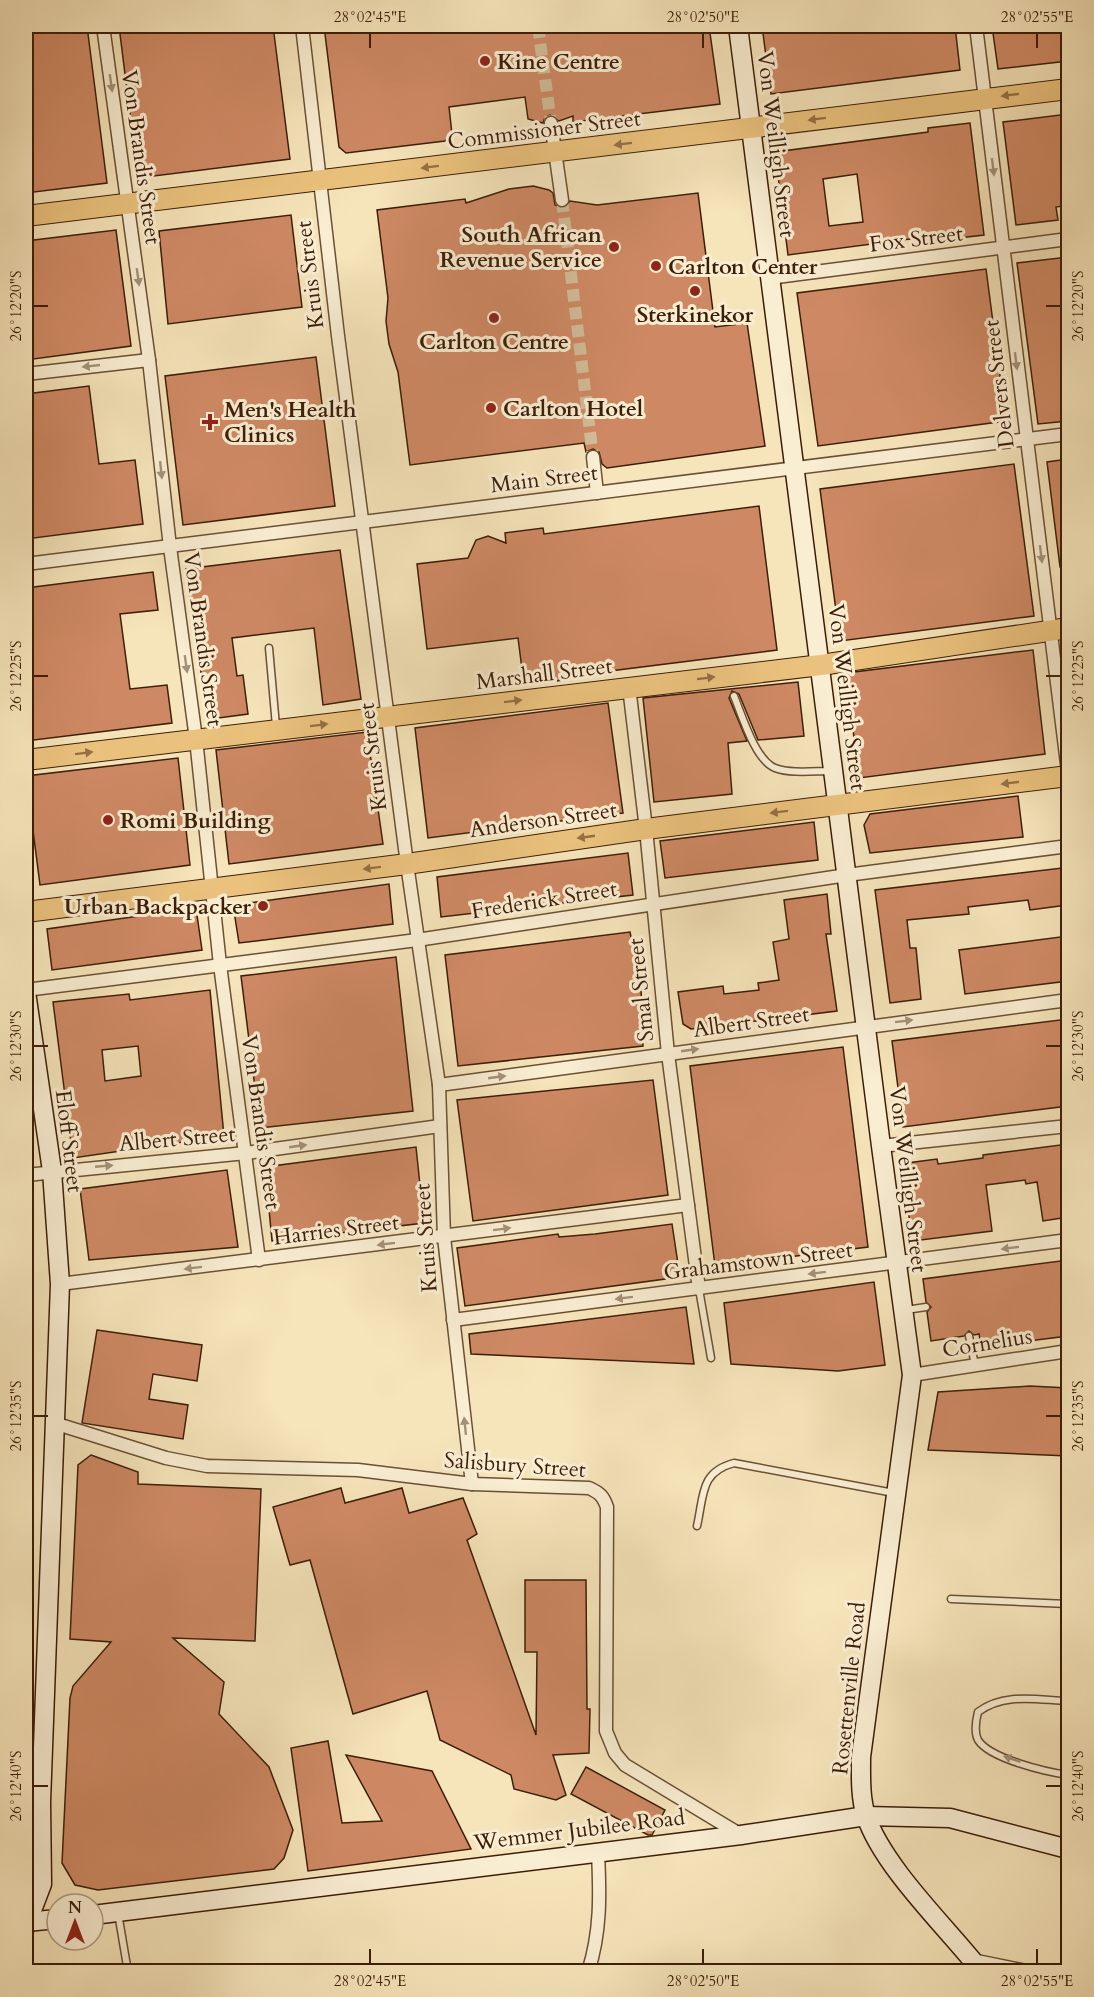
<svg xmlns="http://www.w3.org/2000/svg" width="1094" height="1997" viewBox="0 0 1094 1997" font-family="Cardo,serif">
<rect width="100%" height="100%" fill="#f6e4ba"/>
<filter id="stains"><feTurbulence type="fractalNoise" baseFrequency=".00333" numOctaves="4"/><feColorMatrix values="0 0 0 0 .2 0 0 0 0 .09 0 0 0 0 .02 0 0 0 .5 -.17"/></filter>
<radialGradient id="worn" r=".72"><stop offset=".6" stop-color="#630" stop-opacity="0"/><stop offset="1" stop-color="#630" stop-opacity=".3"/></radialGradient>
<!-- building -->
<g fill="#ce8964" stroke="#3c1e08" stroke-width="1.5" fill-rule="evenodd">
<polygon points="59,26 87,26 107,183 26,193 26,30"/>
<polygon points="119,26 273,26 290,159 138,178"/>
<polygon points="324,26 709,26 720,104 573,122 573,116 559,121 550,115 545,117 543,123 528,119 525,97 449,107 452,134 445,141 346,153 339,147"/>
<polygon points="762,26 955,26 960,70 771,94"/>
<polygon points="992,26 1068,26 1068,61 998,69"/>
<polygon points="1068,114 1068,205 1056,207 1058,220 1016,225 1003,122"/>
<path d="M970,123L984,235L942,240L941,235L788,255L775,152L928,132V128ZM857,174L863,222L829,226L823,179Z"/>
<polygon points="533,186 549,190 553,193 555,205 563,208 570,201 597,205 698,193 715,327 747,323 765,446 607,468 602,464 599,452 593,449 586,452 584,443 410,465 398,372 389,344 386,321 388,298 377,210 465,199 466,203 509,189"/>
<polygon points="291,215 302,307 168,324 159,231"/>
<polygon points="116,230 131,346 26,360 26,241"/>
<polygon points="1068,257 1068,421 1038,424 1017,263"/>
<polygon points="986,269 1006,421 818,446 797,293"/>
<polygon points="316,357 335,506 183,525 165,376"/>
<polygon points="89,386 99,464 135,460 143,524 26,539 26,394"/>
<polygon points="1068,459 1068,566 1060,567 1047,462"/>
<polygon points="1014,464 1034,616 840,641 820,489"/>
<polygon points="759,506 777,650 562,677 563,680 524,685 518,638 427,649 417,564 468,558 476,540 488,536 506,543 505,533 543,528 544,534"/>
<polygon points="340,550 361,699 323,705 314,628 232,638 237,676 243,675 248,714 211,719 206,680 202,680 197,643 201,642 197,606 191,607 186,569"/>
<polygon points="153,572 158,610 120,614 130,689 167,685 172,723 26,741 26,588"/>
<polygon points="1033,650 1045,754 859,778 846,673"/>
<polygon points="798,682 804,736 758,740 739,694 732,691 729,698 747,741 728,743 732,794 654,802 643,698"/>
<polygon points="608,703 623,813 428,838 415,728"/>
<polygon points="367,732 383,844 229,864 216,750"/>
<polygon points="178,758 190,865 40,885 26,776"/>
<polygon points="1018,796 1023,837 870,853 864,825 870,814"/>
<polygon points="814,822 818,860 665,878 660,841"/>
<polygon points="628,853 633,895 441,917 437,877"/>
<polygon points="1062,868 1067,905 1030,910 1028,900 968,907 969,914 907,920 910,948 916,948 921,999 890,1003 875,890"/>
<polygon points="389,884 393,924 239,943 233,905"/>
<polygon points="827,894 831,934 826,934 837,1011 691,1029 683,1024 678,992 723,986 724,994 759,990 758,983 779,980 773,942 789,939 784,900"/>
<polygon points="196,908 202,950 52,970 47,929"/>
<polygon points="630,932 641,988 643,1046 458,1066 445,955"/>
<polygon points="1068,936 1068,981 965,994 959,950"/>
<polygon points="396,957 413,1111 260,1128 241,976"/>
<path d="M210,990L224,1136L73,1158L53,1002L129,994L130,1000ZM138,1046L141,1076L105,1081L102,1050Z"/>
<polygon points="1068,1019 1068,1106 903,1127 892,1041"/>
<polygon points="843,1047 868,1247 715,1266 690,1066"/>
<polygon points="653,1080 668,1195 473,1221 457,1100"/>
<polygon points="1068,1144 1068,1217 1043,1221 1037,1182 1026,1184 1025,1180 986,1185 992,1231 913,1241 907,1204 912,1203 907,1163 937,1159 938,1164 983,1158 983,1155"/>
<polygon points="416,1147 424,1223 272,1241 265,1167"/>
<polygon points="227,1170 238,1247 89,1260 80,1189"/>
<polygon points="672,1224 680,1277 465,1306 457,1248 558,1234 559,1237 595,1234"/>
<polygon points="1068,1260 1068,1336 981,1347 979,1334 974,1335 969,1331 964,1336 931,1341 927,1312 931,1307 926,1302 923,1279"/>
<polygon points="874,1282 885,1365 838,1371 731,1364 724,1303"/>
<polygon points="686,1307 694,1364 471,1354 469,1334"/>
<polygon points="97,1330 202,1345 197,1381 153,1374 149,1399 188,1405 183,1439 82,1423"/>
<polygon points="1030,1386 1068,1388 1068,1456 928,1450 938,1392"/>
<polygon points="91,1455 138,1472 138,1484 261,1489 255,1641 173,1638 224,1682 219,1714 269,1767 293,1830 284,1858 274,1869 98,1890 75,1885 62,1863 70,1698 73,1686 111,1642 70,1639 78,1465"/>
<polygon points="341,1488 345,1503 402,1488 409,1513 463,1498 477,1534 467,1540 536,1735 537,1652 525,1652 525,1580 586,1580 587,1709 590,1709 589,1753 553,1755 566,1795 556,1800 514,1789 511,1775 440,1740 427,1691 353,1714 310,1560 290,1565 273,1507"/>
<polygon points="328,1741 342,1823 382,1821 346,1755 432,1771 471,1849 308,1871 291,1748"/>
<polygon points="586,1767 665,1810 652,1835 648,1835 571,1794"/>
</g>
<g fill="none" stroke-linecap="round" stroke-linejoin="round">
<!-- street-tunnel -->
<g stroke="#d1bc96" stroke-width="12" stroke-dasharray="12 6" stroke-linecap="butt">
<polyline points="538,26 551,123"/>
<polyline points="562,200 593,457"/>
</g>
<!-- lane casing -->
<g stroke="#6a5034" stroke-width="9">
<g id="lane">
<polyline points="269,648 276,726"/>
<path d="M734,696C742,715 755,760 775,768C791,774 814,771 831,771"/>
<polyline points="699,1289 711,1358"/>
<polyline points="906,1310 926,1307"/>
<polyline points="969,1336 975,1365"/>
<path d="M697,1526C704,1495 700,1472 734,1463L894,1493"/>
<polyline points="951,1599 1068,1604"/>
<path d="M1068,1701C1038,1700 1004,1692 978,1712C976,1720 974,1732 978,1740C990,1759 1047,1772 1068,1775"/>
<polyline points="118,1913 128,1972"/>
</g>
</g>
<!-- street casing -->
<g stroke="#6a5034" stroke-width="15">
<g id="street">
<polyline points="103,26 149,360 170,547 196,739 220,965 259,1260"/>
<polyline points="302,26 338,336 407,864 439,1085 444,1237 472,1484"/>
<polyline points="976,26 1068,772"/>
<polyline points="551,123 562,200"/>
<polyline points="769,278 1068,239"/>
<polyline points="26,374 149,360"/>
<polyline points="593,457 597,493"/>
<polyline points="26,564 1068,434"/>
<polyline points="629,687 646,829 668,1054 699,1289"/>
<polyline points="26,990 417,940 847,875 1068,846"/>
<polyline points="439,1085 1068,1000"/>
<polyline points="881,1146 1068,1126"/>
<polyline points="26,1175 246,1153 440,1126"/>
<polyline points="60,1284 688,1205"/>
<polyline points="453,1320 1068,1240"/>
<polyline points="912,1375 1068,1351"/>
<path d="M54,1423L166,1458L207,1466L358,1470L472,1484L589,1488C600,1493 603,1496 607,1507L606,1731L615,1753L625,1765L741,1835"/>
<polyline points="972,1960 1031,1972"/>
<path d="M588,1972C601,1932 600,1894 598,1853"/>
</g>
</g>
<!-- secondary casing -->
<g stroke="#3c1e08" stroke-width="21">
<g id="secondary">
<path d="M738,26L881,1146L912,1375L861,1757C861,1776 860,1797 866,1816C882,1864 940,1921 972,1960L979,1972"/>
<polyline points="26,992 52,1171 60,1284 41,1802 42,1884 26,1926"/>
<polyline points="26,1848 37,1812"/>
<polyline points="93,1915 741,1835 866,1816 950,1818 1068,1849"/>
<polyline points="26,1922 57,1919"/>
</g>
</g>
<!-- primary casing -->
<g stroke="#3c1e08" stroke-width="22">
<g id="primary">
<polyline points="26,216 1068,89"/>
<polyline points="26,760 821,665 1068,628"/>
<polyline points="26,912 407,864 646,829 1068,776"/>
</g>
</g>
<!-- lane -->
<use href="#lane" stroke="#f9edd2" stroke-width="6"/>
<!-- street -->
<use href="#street" stroke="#f9edd2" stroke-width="12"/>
<!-- secondary -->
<use href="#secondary" stroke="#f9edd2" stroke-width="18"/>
<!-- primary -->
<use href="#primary" stroke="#ebc27d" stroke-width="20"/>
</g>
<!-- one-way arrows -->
<defs><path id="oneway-solid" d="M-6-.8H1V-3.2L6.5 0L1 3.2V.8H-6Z" transform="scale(1.5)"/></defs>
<g fill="#a49077">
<use href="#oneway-solid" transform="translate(111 83) rotate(82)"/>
<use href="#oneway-solid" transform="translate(993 167) rotate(83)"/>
<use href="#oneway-solid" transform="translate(138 277) rotate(82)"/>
<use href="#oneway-solid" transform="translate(1016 361) rotate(83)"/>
<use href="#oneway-solid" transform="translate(91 366) rotate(174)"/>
<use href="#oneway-solid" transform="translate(161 470) rotate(84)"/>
<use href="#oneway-solid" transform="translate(1041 554) rotate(83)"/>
<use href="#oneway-solid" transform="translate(186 664) rotate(82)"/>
<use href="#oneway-solid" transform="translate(904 1021) rotate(-7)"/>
<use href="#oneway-solid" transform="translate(690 1050) rotate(-8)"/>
<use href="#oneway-solid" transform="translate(497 1077) rotate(-8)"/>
<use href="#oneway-solid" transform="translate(298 1146) rotate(-8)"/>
<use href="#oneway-solid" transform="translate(104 1166) rotate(-5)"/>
<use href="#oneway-solid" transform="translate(502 1229) rotate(-7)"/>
<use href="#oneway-solid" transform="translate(386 1244) rotate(173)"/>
<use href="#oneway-solid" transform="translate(1010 1248) rotate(173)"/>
<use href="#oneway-solid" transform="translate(193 1268) rotate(173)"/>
<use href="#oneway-solid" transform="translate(817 1273) rotate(173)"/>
<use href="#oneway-solid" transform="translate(624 1298) rotate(173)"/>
<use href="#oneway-solid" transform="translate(465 1426) rotate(-96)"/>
<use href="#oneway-solid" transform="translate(1012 1759) rotate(-161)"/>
</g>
<g fill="#947042">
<use href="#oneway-solid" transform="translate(1010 95) rotate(173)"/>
<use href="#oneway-solid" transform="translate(817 119) rotate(173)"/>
<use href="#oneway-solid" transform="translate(623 144) rotate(173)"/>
<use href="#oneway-solid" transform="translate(430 167) rotate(173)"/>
<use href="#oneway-solid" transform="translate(706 678) rotate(-7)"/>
<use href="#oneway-solid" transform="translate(513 701) rotate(-7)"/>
<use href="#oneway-solid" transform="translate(319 725) rotate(-7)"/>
<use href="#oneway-solid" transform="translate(84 753) rotate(-7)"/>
<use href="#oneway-solid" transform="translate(1010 783) rotate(173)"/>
<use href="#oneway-solid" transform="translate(779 812) rotate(173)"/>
<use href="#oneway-solid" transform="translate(586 837) rotate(172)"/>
<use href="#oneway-solid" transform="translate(372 868) rotate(173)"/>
</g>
<!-- ticks -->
<path fill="none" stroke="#3c1e08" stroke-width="2" d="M370,33V48M703,33V48M1037,33V48M33,306H48M1046,306H1061M33,676H48M1046,676H1061M33,1046H48M1046,1046H1061M33,1416H48M1046,1416H1061M33,1786H48M1046,1786H1061M370,1949V1964M703,1949V1964M1037,1949V1964"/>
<!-- markers -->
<g fill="#8f2418" stroke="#f9edd2" stroke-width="2">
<circle cx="485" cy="61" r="6"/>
<circle cx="614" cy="247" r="6"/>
<circle cx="656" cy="266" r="6"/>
<circle cx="695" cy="291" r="6"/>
<circle cx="494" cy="318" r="6"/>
<circle cx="491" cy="408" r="6"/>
<path d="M207 413h6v6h6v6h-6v6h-6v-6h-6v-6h6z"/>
<circle cx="108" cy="820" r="6"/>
<circle cx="263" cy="906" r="6"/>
</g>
<g text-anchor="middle" stroke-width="6" stroke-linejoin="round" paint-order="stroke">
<!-- poi labels -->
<g font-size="22" font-weight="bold" fill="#3c1e08" stroke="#f9edd2" text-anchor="start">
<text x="497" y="69">Kine Centre</text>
<text x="602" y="242" text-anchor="end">South African<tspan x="602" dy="25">Revenue Service</tspan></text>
<text x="668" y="274">Carlton Center</text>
<text x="695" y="322" text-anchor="middle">Sterkinekor</text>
<text x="494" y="349" text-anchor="middle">Carlton Centre</text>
<text x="503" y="416">Carlton Hotel</text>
<text x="224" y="417">Men's Health<tspan x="224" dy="25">Clinics</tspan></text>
<text x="120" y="828">Romi Building</text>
<text x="251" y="914" text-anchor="end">Urban Backpacker</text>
</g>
<!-- street labels -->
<g font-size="22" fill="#3c1e08" stroke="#f9edd2">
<text transform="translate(544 129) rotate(-7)" y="8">Commissioner Street</text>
<text transform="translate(777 144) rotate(83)" y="8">Von Weilligh Street</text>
<text transform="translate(142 157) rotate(82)" y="8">Von Brandis Street</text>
<text transform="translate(916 238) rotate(-7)" y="8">Fox Street</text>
<text transform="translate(309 275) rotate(-97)" y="8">Kruis Street</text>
<text transform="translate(998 384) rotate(-97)" y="8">Delvers Street</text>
<text transform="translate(544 478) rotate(-7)" y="8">Main Street</text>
<text transform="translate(204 639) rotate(82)" y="8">Von Brandis Street</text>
<text transform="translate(544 673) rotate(-7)" y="8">Marshall Street</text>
<text transform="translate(848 697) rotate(83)" y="8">Von Weilligh Street</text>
<text transform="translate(372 757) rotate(-97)" y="8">Kruis Street</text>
<text transform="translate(543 819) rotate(-8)" y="8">Anderson Street</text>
<text transform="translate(544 899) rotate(-9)" y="8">Frederick Street</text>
<text transform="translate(640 990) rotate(-96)" y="8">Smal Street</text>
<text transform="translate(751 1021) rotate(-8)" y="8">Albert Street</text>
<text transform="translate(262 1122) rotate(82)" y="8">Von Brandis Street</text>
<text transform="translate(177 1138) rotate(-5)" y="8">Albert Street</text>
<text transform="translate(70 1141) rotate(83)" y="8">Eloff Street</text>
<text transform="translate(909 1179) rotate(83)" y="8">Von Weilligh Street</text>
<text transform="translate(336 1229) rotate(-7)" y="8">Harries Street</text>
<text transform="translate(425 1238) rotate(-94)" y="8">Kruis Street</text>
<text transform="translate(758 1260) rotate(-7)" y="8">Grahamstown Street</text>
<text transform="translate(987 1342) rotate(-9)" y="8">Cornelius</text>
<text transform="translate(515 1464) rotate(4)" y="8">Salisbury Street</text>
<text transform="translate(848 1688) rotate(-84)" y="8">Rosettenville Road</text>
<text transform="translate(579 1829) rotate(-7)" y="8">Wemmer Jubilee Road</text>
</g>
</g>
<!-- margin -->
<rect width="1094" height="1997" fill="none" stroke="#f6e4ba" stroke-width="66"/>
<!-- north arrow -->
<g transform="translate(75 1922)"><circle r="28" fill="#f9edd2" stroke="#ad9a81" stroke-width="1.5"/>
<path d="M0-4.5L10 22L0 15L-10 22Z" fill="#8f2418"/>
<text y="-9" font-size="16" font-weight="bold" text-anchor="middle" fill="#3c1e08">N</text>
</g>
<rect x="33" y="33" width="1028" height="1931" fill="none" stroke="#3c1e08" stroke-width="2"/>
<g font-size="15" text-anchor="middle" fill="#3c1e08">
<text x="370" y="22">28°02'45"E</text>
<text x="703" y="22">28°02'50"E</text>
<text x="1037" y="22">28°02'55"E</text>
<text transform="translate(16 306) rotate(-90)" y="5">26°12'20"S</text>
<text transform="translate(1078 306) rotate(-90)" y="5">26°12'20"S</text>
<text transform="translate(16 676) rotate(-90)" y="5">26°12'25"S</text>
<text transform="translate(1078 676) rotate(-90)" y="5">26°12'25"S</text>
<text transform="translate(16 1046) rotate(-90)" y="5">26°12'30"S</text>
<text transform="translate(1078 1046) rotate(-90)" y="5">26°12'30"S</text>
<text transform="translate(16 1416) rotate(-90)" y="5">26°12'35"S</text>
<text transform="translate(1078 1416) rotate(-90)" y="5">26°12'35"S</text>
<text transform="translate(16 1786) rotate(-90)" y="5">26°12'40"S</text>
<text transform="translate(1078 1786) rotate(-90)" y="5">26°12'40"S</text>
<text x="370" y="1986">28°02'45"E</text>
<text x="703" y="1986">28°02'50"E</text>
<text x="1037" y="1986">28°02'55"E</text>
</g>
<rect width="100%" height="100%" filter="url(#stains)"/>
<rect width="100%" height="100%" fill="url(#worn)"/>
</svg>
